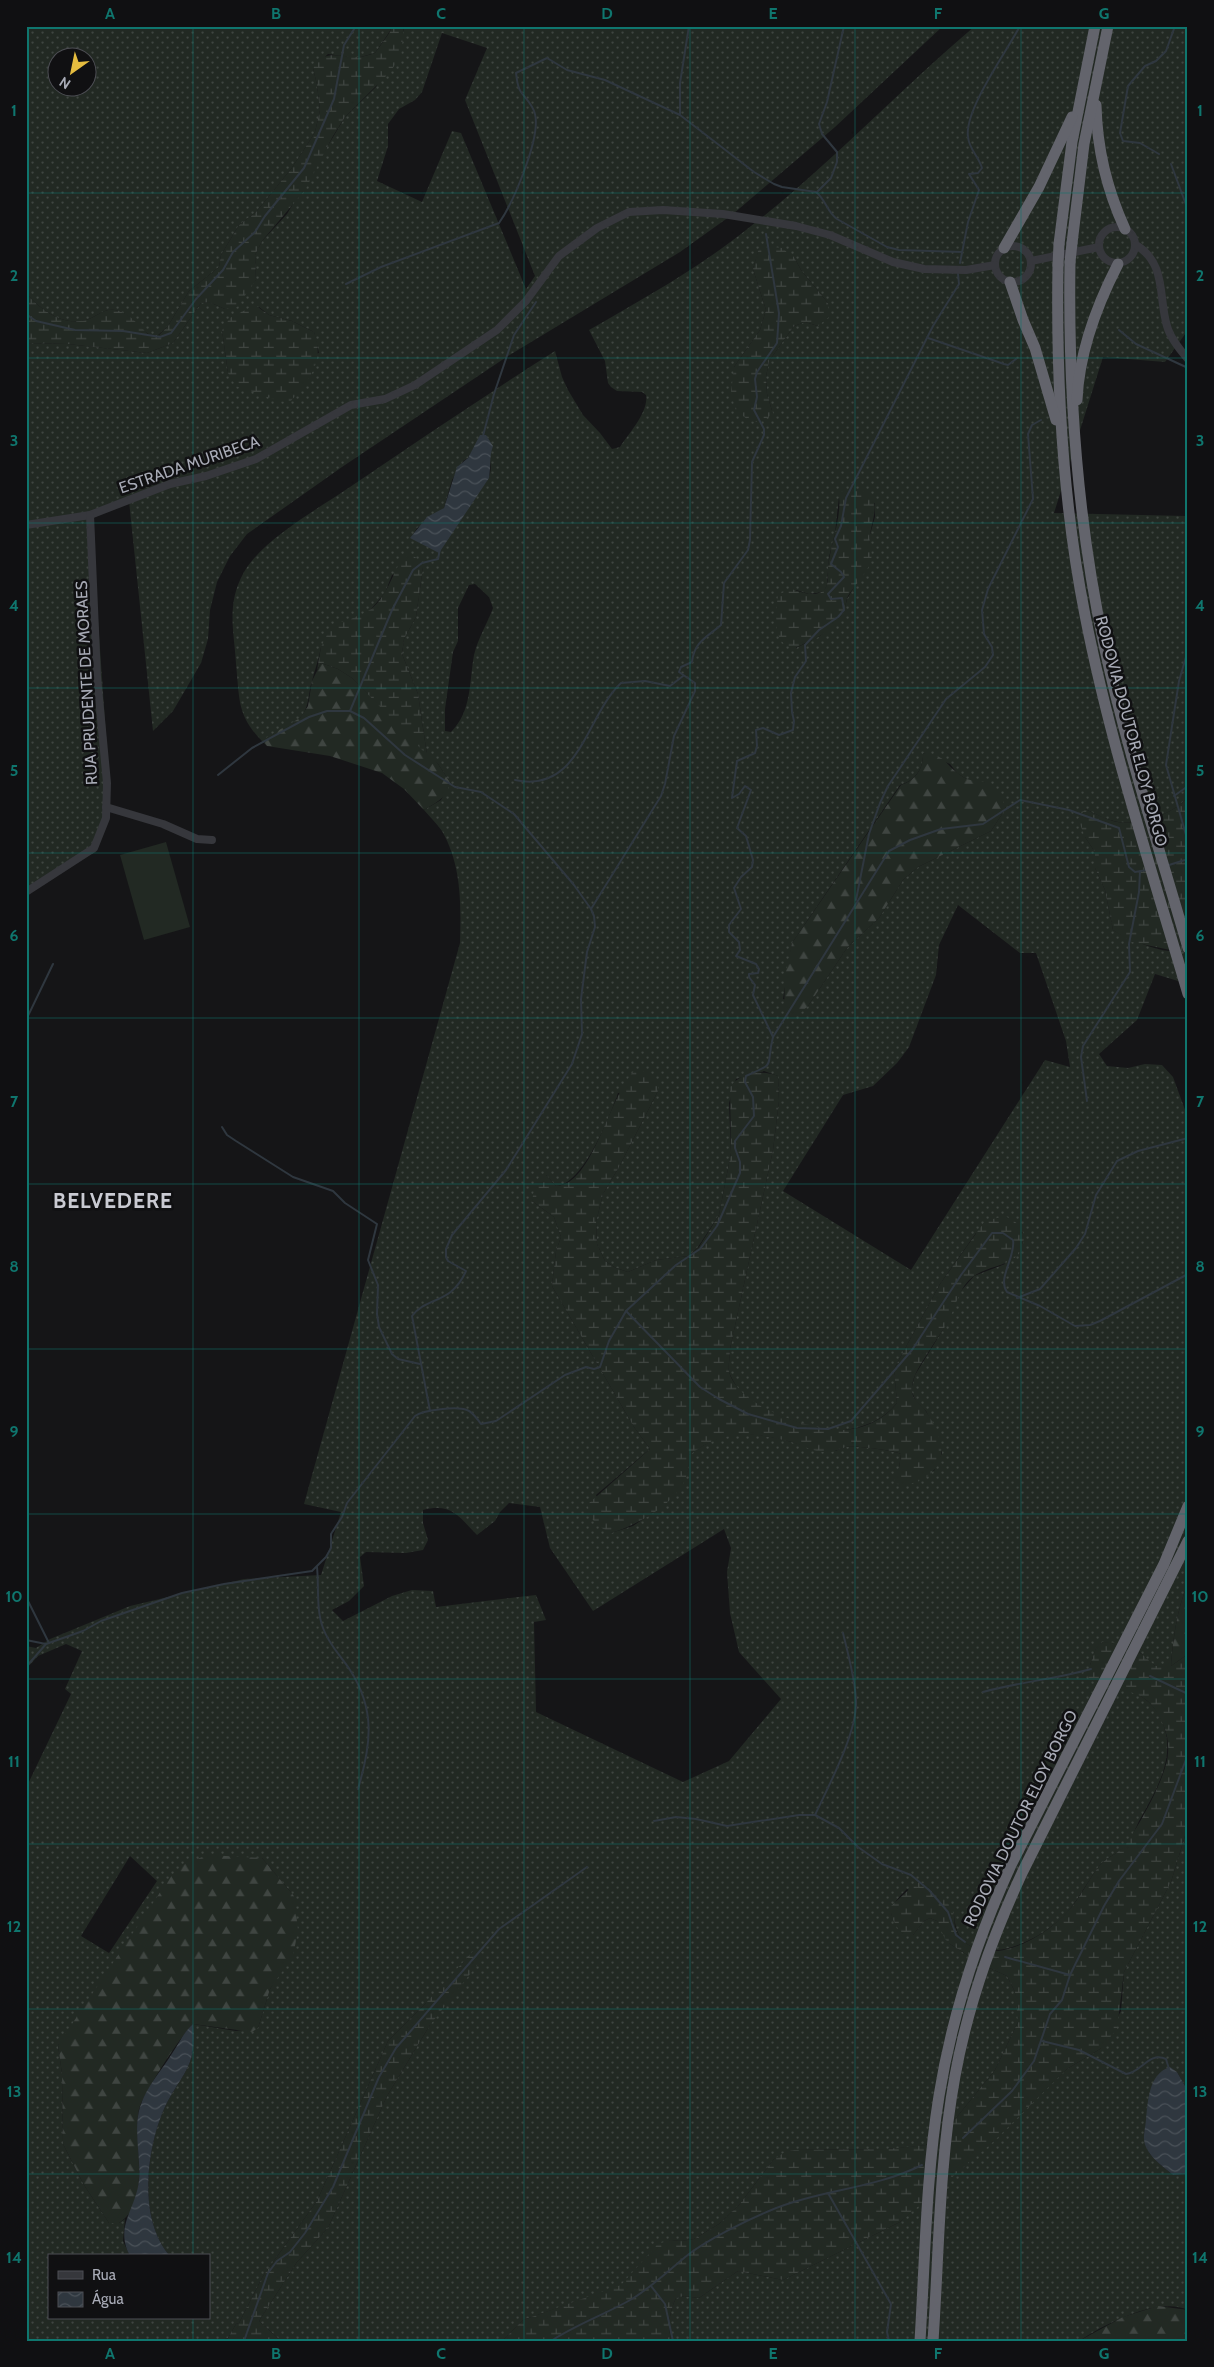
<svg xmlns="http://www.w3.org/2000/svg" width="1214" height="2367" viewBox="0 0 1214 2367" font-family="Cabin,sans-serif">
<defs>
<pattern id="grass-dots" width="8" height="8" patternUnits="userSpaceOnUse" patternTransform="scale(1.25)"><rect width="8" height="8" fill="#222923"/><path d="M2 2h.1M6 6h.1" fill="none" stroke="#3f4541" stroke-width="1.8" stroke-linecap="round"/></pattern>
<pattern id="forest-firs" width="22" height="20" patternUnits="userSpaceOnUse" patternTransform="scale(1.25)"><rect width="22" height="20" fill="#222923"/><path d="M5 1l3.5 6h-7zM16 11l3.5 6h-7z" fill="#3f4541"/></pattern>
<pattern id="wetland-marsh" width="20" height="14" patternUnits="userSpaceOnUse" patternTransform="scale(1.25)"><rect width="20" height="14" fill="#222923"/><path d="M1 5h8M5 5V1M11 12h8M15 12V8" fill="none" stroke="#3f4541"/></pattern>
<pattern id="water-waves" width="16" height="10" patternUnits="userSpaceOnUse" patternTransform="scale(1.25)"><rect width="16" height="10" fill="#2f373f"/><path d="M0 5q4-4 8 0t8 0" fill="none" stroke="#4a5158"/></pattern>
</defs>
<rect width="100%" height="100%" fill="#151517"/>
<!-- grass -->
<g fill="url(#grass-dots)" fill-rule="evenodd">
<path d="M26,26H391L390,31L375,53L357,58L328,54L313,68L317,85L320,110L315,132L307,145L291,169L256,212L239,225L221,255L219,267L189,291L168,326L156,337C139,333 133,313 115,310C103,308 97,317 86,320C62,326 41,310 26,293ZM58,58H88V88H58Z"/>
<path d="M404,26H943L835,127L733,214L680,252L508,356L342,467L247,534L230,556L217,582L210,610L208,639L201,663L173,711L153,731L129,501L91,519L108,764L105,819L96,852L62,868L26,892V343L68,344L147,353L173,343L201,303L209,302L225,309L256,280L255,255L262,241L287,214L345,117L376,87L404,30ZM442,33L487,48L465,100L535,276L526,289L461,133L452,131L422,202L377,181L388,146V124L399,109L415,100L422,92ZM259,307L269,315L292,321L314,332L319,353L228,373L222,330Z"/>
<path d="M975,26H1188V330L1165,362L1103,357L1054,513L1186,516L1188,497V796C1175,815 1135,827 1114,821C1104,819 1094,813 1085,809V837L1095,852V868L1105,890L1113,930C1130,940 1169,958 1188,949V984L1155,974L1137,1020L1099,1054L1107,1066L1128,1068L1145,1064L1162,1065L1173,1077L1188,1118V1583C1177,1609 1173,1638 1171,1666H1155L1134,1647L1103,1642L1097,1646L1090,1665C1099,1672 1109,1683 1120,1688C1123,1690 1127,1690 1131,1691C1144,1696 1155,1706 1161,1719C1178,1755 1157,1789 1139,1821C1135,1829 1131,1841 1124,1847C1117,1854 1107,1857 1100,1865C1089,1879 1081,1895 1070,1909C1052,1932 1006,1958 977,1949C960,1943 955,1931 954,1914L907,1889C883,1912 888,1919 913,1935L924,1921L930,1918L937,1921L950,1944L983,1965L1007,1976L1015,1992L1018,2005V2022L995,2070L948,2128L926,2145L910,2147L887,2149L794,2150L774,2159L739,2205L719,2224L694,2239L681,2241L670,2240L621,2286L523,2320L502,2341H281L259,2321L297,2262L328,2228L387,2096L430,2025L426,2003L388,2041L317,2201L263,2276L239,2323L236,2324L228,2338L219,2341H26V1788L71,1694L65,1689L82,1651L66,1644L38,1656L26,1669V1646L36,1648L50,1639L130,1606L244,1579L321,1575L341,1512L304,1504L460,943C461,905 462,866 442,831C437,824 430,817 424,810L441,800L450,782L438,764L427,755L418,694L402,654L404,639L416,617L423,567L392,575L385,593L371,609L321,647C319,659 315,669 312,681C308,693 310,707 300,718C290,728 275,732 264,742L267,746C237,717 240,704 236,664C234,630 226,604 244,572C263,539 318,509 350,487C418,441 486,395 555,351L562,377L568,390L583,415L600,433L612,449L620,447C629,433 649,412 646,395L642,392L617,391L611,387L608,383L605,361L589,330C643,299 697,269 746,230C827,168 897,92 975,26ZM759,249L794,257L801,270L828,303L818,326L805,322L794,326L769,361L766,377L767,394L773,414L734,367L760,330L766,310L753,269ZM473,449L489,456C491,464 492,471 488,479C477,499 431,524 411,538L417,528L444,508L452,480L463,461L468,458ZM839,497L875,503V517L869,538L871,558L847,599L844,612L836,623L820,636L796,648V590L809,594L817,593L824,591L827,585L829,557L835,533ZM475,584L489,597L493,608C487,624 478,638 474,655C469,683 472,711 451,732L445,731V709L453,652L458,641V608L469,585ZM923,753L950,764L957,773L971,782H984L1006,808L991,831L918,867L903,880L879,918L847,948L808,1006L783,999L792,943L900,785C915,781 924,768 923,753ZM958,905L1020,953H1036L1066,1041L1070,1067L1045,1060L911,1270L783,1191L843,1095L873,1086L897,1063L909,1047L936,975L939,945ZM764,1071L778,1076L779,1101L773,1150L730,1349C730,1356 728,1367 729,1372C731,1378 739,1391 743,1395C760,1412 820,1433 844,1430C866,1427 883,1420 897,1403L894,1369L940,1284L976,1233L1005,1264L974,1276L960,1292L947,1323L915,1375L911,1390L916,1401L926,1411L935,1429L942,1453L934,1471L899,1468L901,1454C891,1450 858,1446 847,1447C842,1447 838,1451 833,1451C817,1451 803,1445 788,1441C747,1431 724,1429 689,1455L688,1471L658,1509L633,1526L611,1533L596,1495L650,1449L634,1427L552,1286L556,1251L561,1237L554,1217L532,1201L546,1175L556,1186C583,1185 610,1116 618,1093L658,1091L619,1167L603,1194L596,1222L597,1244L605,1261L616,1268L628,1272L656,1260L689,1256L698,1247L719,1215L731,1153L729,1103L736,1079ZM509,1503L540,1507L550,1548L593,1611L724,1529L731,1548L727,1572L730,1613L739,1652L781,1699L729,1761L683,1782L536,1712L534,1622L546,1620L536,1595L436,1607L433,1591L412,1590L392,1596L343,1621L332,1610L349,1601L364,1586L360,1557L366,1552L406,1553L423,1550L428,1540L423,1523V1510C452,1503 458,1516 477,1535L495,1521L500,1512ZM130,1856L157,1881L109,1953L81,1936ZM262,1858L294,1896L276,1979L270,1989L258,2028L236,2031L193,2024C198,2068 180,2074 164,2109C146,2150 138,2220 170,2256H209V2318H49V2256H130L123,2241L125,2219L119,2223H109L84,2185L63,2144L62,2074L58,2045Z"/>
<path d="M1188,1826V2091L1177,2072C1162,2095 1132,2126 1150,2154C1156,2162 1166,2169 1173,2175L1188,2174V2310C1158,2296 1105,2324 1079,2341H671C668,2324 669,2313 676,2298L684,2296L699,2298L738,2271L783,2280L900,2222L1067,2069L1100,2049L1121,2011L1124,1972L1171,1882Z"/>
</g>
<!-- forest -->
<g fill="url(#forest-firs)">
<path d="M321,663L338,669L352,678L438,764L450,782C447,798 437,802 424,810L404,789L382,773L330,756L267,746L264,742L267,737L300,718L308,706L312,681Z"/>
<path d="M923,753C950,758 940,760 959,774C970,783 974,779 984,782C996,786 1002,798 1006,808L991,831L918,867L903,880L879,918L847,948L808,1006L797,1016L784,1012L785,976L792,943L901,785C915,781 924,768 923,753Z"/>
<path d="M1188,1583V1654L1171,1666C1173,1638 1177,1609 1188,1583Z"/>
<path d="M208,1855L262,1858L294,1896L298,1930L293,1956L270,1989L258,2028L252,2032L193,2024C181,2035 143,2094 139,2109C132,2142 153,2200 119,2223H109L84,2185L63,2144L62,2074L58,2045L171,1876L186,1863Z"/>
<polygon points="1158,2306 1188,2310 1188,2341 1079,2341 1123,2317"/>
</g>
<!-- wetland -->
<g fill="url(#wetland-marsh)">
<path d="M391,26H404L401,56L390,72L345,117L333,136L305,190L262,241L255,255L256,280L237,307L225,309L209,302L201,303L173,343L147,353L68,344L26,343V293C41,310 62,326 86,320C97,317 103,308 115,310C129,312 139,326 149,335H159L168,326L189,291L219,267L221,255L239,225L256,212L291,169L307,145L315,132L320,110L317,85L313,68C323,50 337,56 355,57C361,58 368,55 375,53L390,32Z"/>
<polygon points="772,247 782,248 794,257 801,270 828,303 829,317 818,326 805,322 794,326 769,361 766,377 767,394 773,414 760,422 750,421 736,411 731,393 734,367 760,330 766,310 753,269 759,248"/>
<path d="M255,305L269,315L292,321L314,332C325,361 310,380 290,402L279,401L236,386L228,373L222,330L230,318Z"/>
<path d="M848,489C884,490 875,509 870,534C868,543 873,551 871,560C868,573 855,584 848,596C845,602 846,611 842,617C834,628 820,637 808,642C803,643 799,648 794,647C771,647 776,610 778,595L790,589C800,591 813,598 823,591C829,586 828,576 828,569C829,548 844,512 838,493Z"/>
<path d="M412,555L422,562L423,567L416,617L404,639L402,654L418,694L427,755L352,678L338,669L321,663L317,670L321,647L331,626C343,621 360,617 371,609C386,598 393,573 403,557Z"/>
<path d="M1188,796V949L1180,952L1132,942L1113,930L1105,890L1095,868V852L1085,837L1078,819L1085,809C1094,813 1104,818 1113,821C1135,827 1175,815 1188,796Z"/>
<path d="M636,1069C647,1072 653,1075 659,1084L658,1091L619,1167L603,1194L596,1222L597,1244L605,1261L616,1268L628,1272L656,1260L689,1256L699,1247L719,1215L731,1153L730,1087C741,1072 762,1070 778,1076L779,1101L773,1150L730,1349C730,1356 728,1367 729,1372C739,1407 808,1429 840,1430C862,1430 884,1420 897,1403L894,1369L940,1284L985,1221L1005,1216C1015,1221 1023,1226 1024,1237C1024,1267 992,1263 974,1276C959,1286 956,1307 948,1322C942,1332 935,1341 929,1351C922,1363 912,1375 912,1389C911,1399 920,1403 925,1410C937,1428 951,1455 932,1472C922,1482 911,1485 897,1484L892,1476L899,1468L901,1454C892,1450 857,1446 847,1447C840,1448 834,1453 825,1452C813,1452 800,1444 788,1441C748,1431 723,1430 689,1455C689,1460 689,1466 688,1471C682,1501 638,1525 611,1533C597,1526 589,1520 588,1504L650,1449L634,1427L552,1286L556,1251L561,1237L554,1217L532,1201L535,1185L540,1175H546L556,1186C594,1185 609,1093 636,1069Z"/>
<path d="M1103,1642C1128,1643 1137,1648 1155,1666H1171L1188,1654V1826L1171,1882L1124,1972L1117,2029L1100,2049L1067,2069L993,2142L900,2222L783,2280L738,2271L699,2298L684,2296L676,2298C669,2313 668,2324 671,2341H502L523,2320L621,2285L658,2244L670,2240L681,2241L694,2239L719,2224L739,2205L774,2159L785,2152L794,2150L887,2149L926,2145L948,2128L995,2070L1018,2022L1015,1992L1007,1976L983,1965L950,1944L945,1939L937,1921L930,1918L924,1921L913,1935L901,1934L892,1918L890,1907L917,1882C924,1883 928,1885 934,1890C942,1896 949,1902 953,1912C955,1917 954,1922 955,1927C961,1946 979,1952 998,1951C1023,1948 1053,1929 1069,1910C1081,1897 1088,1880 1099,1866C1106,1857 1119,1854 1125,1845C1139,1826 1167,1776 1168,1753C1169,1741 1166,1730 1161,1720C1143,1680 1114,1698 1089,1678L1090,1665L1097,1645Z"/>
<polygon points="474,1950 485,1955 430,2025 387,2096 328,2228 297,2262 259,2321 281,2341 219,2341 228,2338 236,2324 239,2323 263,2276 317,2201 388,2041 426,2003"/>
</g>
<!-- pitch -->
<polygon fill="#222923" points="166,842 190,927 144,940 120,855"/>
<!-- water -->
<g fill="url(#water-waves)">
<path d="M480,435H486L493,446C489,457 491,466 489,478L439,553L410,538L427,517L444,508L457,467L468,458Z"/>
<path d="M193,2024C198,2068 180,2074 164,2109C146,2150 138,2220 170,2256H130C114,2226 136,2210 139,2180C141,2157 133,2130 140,2107C146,2087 162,2070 173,2052C180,2042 183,2033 193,2024Z"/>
<path d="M1170,2067L1177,2072L1188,2091V2174L1173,2175C1164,2167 1151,2159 1146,2147C1142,2138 1145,2130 1146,2120C1148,2102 1148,2074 1170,2067Z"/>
</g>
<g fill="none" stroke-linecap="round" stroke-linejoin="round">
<!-- stream -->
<g stroke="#2f373f" stroke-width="2">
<polyline points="680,115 680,83 689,26"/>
<polyline points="1159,154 1140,143 1123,141 1120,133 1128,86 1145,66 1156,61 1166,51 1175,26"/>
<polyline points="1171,164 1188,210"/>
<polyline points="817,192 831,178 837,162 837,152 822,134 819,124 827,102 844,26"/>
<path d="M960,263L968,222L979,190L969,174L978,173L982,168C979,157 969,149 968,137C964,110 1007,51 1020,26"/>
<path d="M346,284L381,267L499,223C513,203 541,138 535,114C533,105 526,99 521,92C517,87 517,79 516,73L547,58L567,70L605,80L680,115L754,172L774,184L782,187L816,192C826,200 827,212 837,219L887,247L899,250L962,252"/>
<polyline points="26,314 36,321 75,330 123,331 160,337 171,333 196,299 223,270 233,252 255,232 265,216 304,168 334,99 344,45 356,26"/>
<polyline points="1119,330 1136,344 1188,368"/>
<polyline points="928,338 1004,364 1008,365 1016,359"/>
<polyline points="483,436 494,394 514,335 536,302"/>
<polyline points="1188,650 1179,681 1166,765 1188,842"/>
<polyline points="350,711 392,610 413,570 422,563 438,559 440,549"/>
<path d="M218,775L252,748L309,717L327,711H350L364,718L405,755L455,787L481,792L514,814L574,885L591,909L594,916L595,927L587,952L581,999L582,1034L572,1064L506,1170L452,1235L446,1249V1257L448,1261L466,1271C451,1305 427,1296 412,1316L430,1411"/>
<path d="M515,780C580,794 585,717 621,683L645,681L670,686L683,676"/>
<polyline points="1174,796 1188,786"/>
<polyline points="1169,865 1188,859"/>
<polyline points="856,900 869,834 880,803 888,786 946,699 985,667 993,655 992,647 984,634 982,610 988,589 1033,499 1028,434 1032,425 1041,420"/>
<path d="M591,909L661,796L665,784L674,736L695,691V683L679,672L681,667L692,662C694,642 707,637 721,625L724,583L748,550L750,540L752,462L764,435V429L754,410L757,397L755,379L757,372L777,343L779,313L766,234"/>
<polyline points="26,1020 53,964"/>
<polyline points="773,1037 753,995 755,985 749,977 749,974 758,973 759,969 756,964 736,956 740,950 739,942 729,932 729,925 741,909 734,888 741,877 752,867 753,860 746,836 737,828 751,790 745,786 739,794 732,798 737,761 755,753 757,746 756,730 763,728 779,735 793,730 794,721 792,712 791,693 795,677 806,661 805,645 819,630 838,617 844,610 842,598 831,599 828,594 844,577 841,572 831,564 838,547 835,539 841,526 846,498 933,326 959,284 958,274"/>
<polyline points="1087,1101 1081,1057 1083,1046 1130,972 1129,944 1139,892 1140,871"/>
<polyline points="222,1127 227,1135 236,1141 293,1177 333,1191 345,1203 377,1224 368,1260 378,1285 377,1314 379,1327 392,1354 398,1359 420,1364"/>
<polyline points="1017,1298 1040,1289 1076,1248 1085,1234 1096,1195 1117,1161 1138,1151 1188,1138"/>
<path d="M626,1311L700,1387L719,1399L748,1414L797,1428L828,1429L851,1421L912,1350L961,1275L992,1233H1003L1013,1240C1016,1257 997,1278 1007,1292L1040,1306L1075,1326L1090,1325L1100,1321L1188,1274"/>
<path d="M317,1567C319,1586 316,1610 323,1628C329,1645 341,1656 350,1670C376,1710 371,1745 358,1789"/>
<polyline points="26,1597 49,1643"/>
<polyline points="26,1640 46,1644"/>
<path d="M26,1667L46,1644L83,1631L101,1621L182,1593L224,1584L312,1571L326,1557L331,1548V1534L342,1517L347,1503L415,1416C423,1410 457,1406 467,1410C473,1412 477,1419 481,1424L496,1421L565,1375L586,1367L594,1369L600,1367L609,1341L626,1311L676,1265L700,1249L717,1226L740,1173V1162L735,1148V1141L754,1116L753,1097L745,1082L746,1076C778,1062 765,1068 773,1037L889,851L910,840L941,829L983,824L1020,800L1069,810L1119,828L1129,867L1135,872L1147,870"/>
<polyline points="1150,1676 1188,1694"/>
<path d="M983,1692C1019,1682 1056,1679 1091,1669"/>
<path d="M815,1815C828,1787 858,1731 856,1700C855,1678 848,1654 843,1633"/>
<polyline points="654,1821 676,1817 696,1819 727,1826 799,1815 815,1815 839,1828 858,1847 882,1864 911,1875 929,1890 948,1912 956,1935 965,1942"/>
<polyline points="1005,1957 1070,1975"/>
<path d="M1042,2041L1079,2050L1126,2074C1141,2073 1149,2051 1166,2059L1169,2069"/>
<polyline points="963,2138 1012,2091 1034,2061 1050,2014 1062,2000 1070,1975 1104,1906 1119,1881 1162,1824 1188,1754"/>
<polyline points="828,2193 891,2304 887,2332 889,2341"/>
<polyline points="651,2286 665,2304 673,2341"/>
<polyline points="244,2341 268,2273 277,2261 290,2252 305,2233 333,2187 379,2077 396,2048 499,1929 587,1867"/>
<path d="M551,2341C577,2324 606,2314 632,2299C653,2286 670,2269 689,2254C709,2239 745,2221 769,2211C818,2190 874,2189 922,2165"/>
</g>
<!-- minor -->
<g stroke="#36373c" stroke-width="8">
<circle cx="1117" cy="245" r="18"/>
<path d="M1136,245C1167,264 1158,296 1167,326C1170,337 1180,350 1188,359"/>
<circle cx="1013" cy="264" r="18"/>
<polyline points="1031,261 1099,247"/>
<polyline points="26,525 90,515 170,484 206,476 256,459 351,405 385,399 415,385 497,330 526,301 559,256 597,228 629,212 663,210 723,214 796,226 830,235 893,262 924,269 966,270 995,265"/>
<polyline points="106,807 163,824 197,839 212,840"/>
<polyline points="26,892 94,848 106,818 107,783 97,677 90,515"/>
</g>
<!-- highway -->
<g stroke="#63646c" stroke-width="11">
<path d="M1096,105C1097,147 1107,190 1125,229"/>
<polyline points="1072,243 1084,144 1108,26"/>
<polyline points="1059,244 1072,142 1095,26"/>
<polyline points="1004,248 1039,187 1072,117"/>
<path d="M1070,262C1068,391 1077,519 1104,645C1126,747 1159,847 1188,948"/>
<path d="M1058,265C1056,382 1062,499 1085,615C1110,743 1151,868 1188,994"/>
<polyline points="1010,282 1023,320 1035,348 1056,420"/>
<path d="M1077,400C1079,352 1097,305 1118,264"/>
<path d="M920,2341C925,2259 926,2176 939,2096C952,2015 977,1939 1011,1865L1164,1564L1188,1506"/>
<path d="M933,2341C939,2253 939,2163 955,2076C968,2004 992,1937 1023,1871L1188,1541"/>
</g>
<!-- highway-bridge -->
<g stroke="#63646c" stroke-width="11">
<polyline points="1070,262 1072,243"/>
<polyline points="1058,265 1059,244"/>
</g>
</g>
<!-- grid -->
<path fill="none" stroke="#0f766e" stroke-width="1" stroke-opacity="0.55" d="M193,26V2256M359,26V2341M524,26V2341M690,26V2341M855,26V2341M1021,26V2341M26,193H1188M26,358H1188M26,523H1188M26,688H1188M26,853H1188M26,1018H1188M26,1184H1188M26,1349H1188M26,1514H1188M26,1679H1188M26,1844H1188M26,2009H1188M26,2174H1188M193,2318V2341"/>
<g text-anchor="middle" stroke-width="5" stroke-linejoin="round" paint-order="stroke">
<!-- street labels -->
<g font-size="16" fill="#a8abb6" stroke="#101012">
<text transform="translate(189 464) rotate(-19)" y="6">ESTRADA MURIBECA</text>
<text transform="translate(86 683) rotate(-93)" y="6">RUA PRUDENTE DE MORAES</text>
<text transform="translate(1132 731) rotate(75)" y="6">RODOVIA DOUTOR ELOY BORGO</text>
<text transform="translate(1020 1818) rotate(-64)" y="6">RODOVIA DOUTOR ELOY BORGO</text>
</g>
<!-- district labels -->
<g font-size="21" font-weight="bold" letter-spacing="1" fill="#c9cad2" stroke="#101012">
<text x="113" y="1208">BELVEDERE</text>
</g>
</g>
<!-- border -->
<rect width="1214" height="2367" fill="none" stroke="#101012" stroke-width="55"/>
<!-- legend -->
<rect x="48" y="2254" width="162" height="65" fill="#101012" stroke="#4d4e54"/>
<rect x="58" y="2271" width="25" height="8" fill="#36373c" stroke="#4d4e54"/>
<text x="92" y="2280" font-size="15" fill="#a8abb6">Rua</text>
<rect x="58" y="2292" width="25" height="15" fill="url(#water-waves)" stroke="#4d4e54"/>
<text x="92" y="2304" font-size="15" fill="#a8abb6">Água</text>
<!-- north arrow -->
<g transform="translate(72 72) rotate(213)"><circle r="24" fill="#101012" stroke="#4d4e54"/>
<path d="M0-4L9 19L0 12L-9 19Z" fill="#e5bc3f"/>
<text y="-8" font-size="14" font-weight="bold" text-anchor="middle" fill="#a8abb6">N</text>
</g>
<rect x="28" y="28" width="1158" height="2312" fill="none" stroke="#0f766e" stroke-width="2"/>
<g font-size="16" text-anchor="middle" font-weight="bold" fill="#0f766e">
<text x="110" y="19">A</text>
<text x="276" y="19">B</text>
<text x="441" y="19">C</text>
<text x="607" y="19">D</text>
<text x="773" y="19">E</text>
<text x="938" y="19">F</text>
<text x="1104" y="19">G</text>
<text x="14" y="116">1</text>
<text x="1200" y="116">1</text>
<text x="14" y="281">2</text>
<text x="1200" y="281">2</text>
<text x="14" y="446">3</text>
<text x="1200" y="446">3</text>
<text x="14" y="611">4</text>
<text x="1200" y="611">4</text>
<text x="14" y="776">5</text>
<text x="1200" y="776">5</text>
<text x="14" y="941">6</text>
<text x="1200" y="941">6</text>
<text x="14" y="1107">7</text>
<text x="1200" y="1107">7</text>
<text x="14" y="1272">8</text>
<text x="1200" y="1272">8</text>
<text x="14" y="1437">9</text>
<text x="1200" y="1437">9</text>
<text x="14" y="1602">10</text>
<text x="1200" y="1602">10</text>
<text x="14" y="1767">11</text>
<text x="1200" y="1767">11</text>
<text x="14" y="1932">12</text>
<text x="1200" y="1932">12</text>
<text x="14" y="2097">13</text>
<text x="1200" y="2097">13</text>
<text x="14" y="2263">14</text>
<text x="1200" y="2263">14</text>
<text x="110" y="2359">A</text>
<text x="276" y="2359">B</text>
<text x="441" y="2359">C</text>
<text x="607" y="2359">D</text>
<text x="773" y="2359">E</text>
<text x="938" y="2359">F</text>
<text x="1104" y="2359">G</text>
</g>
</svg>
